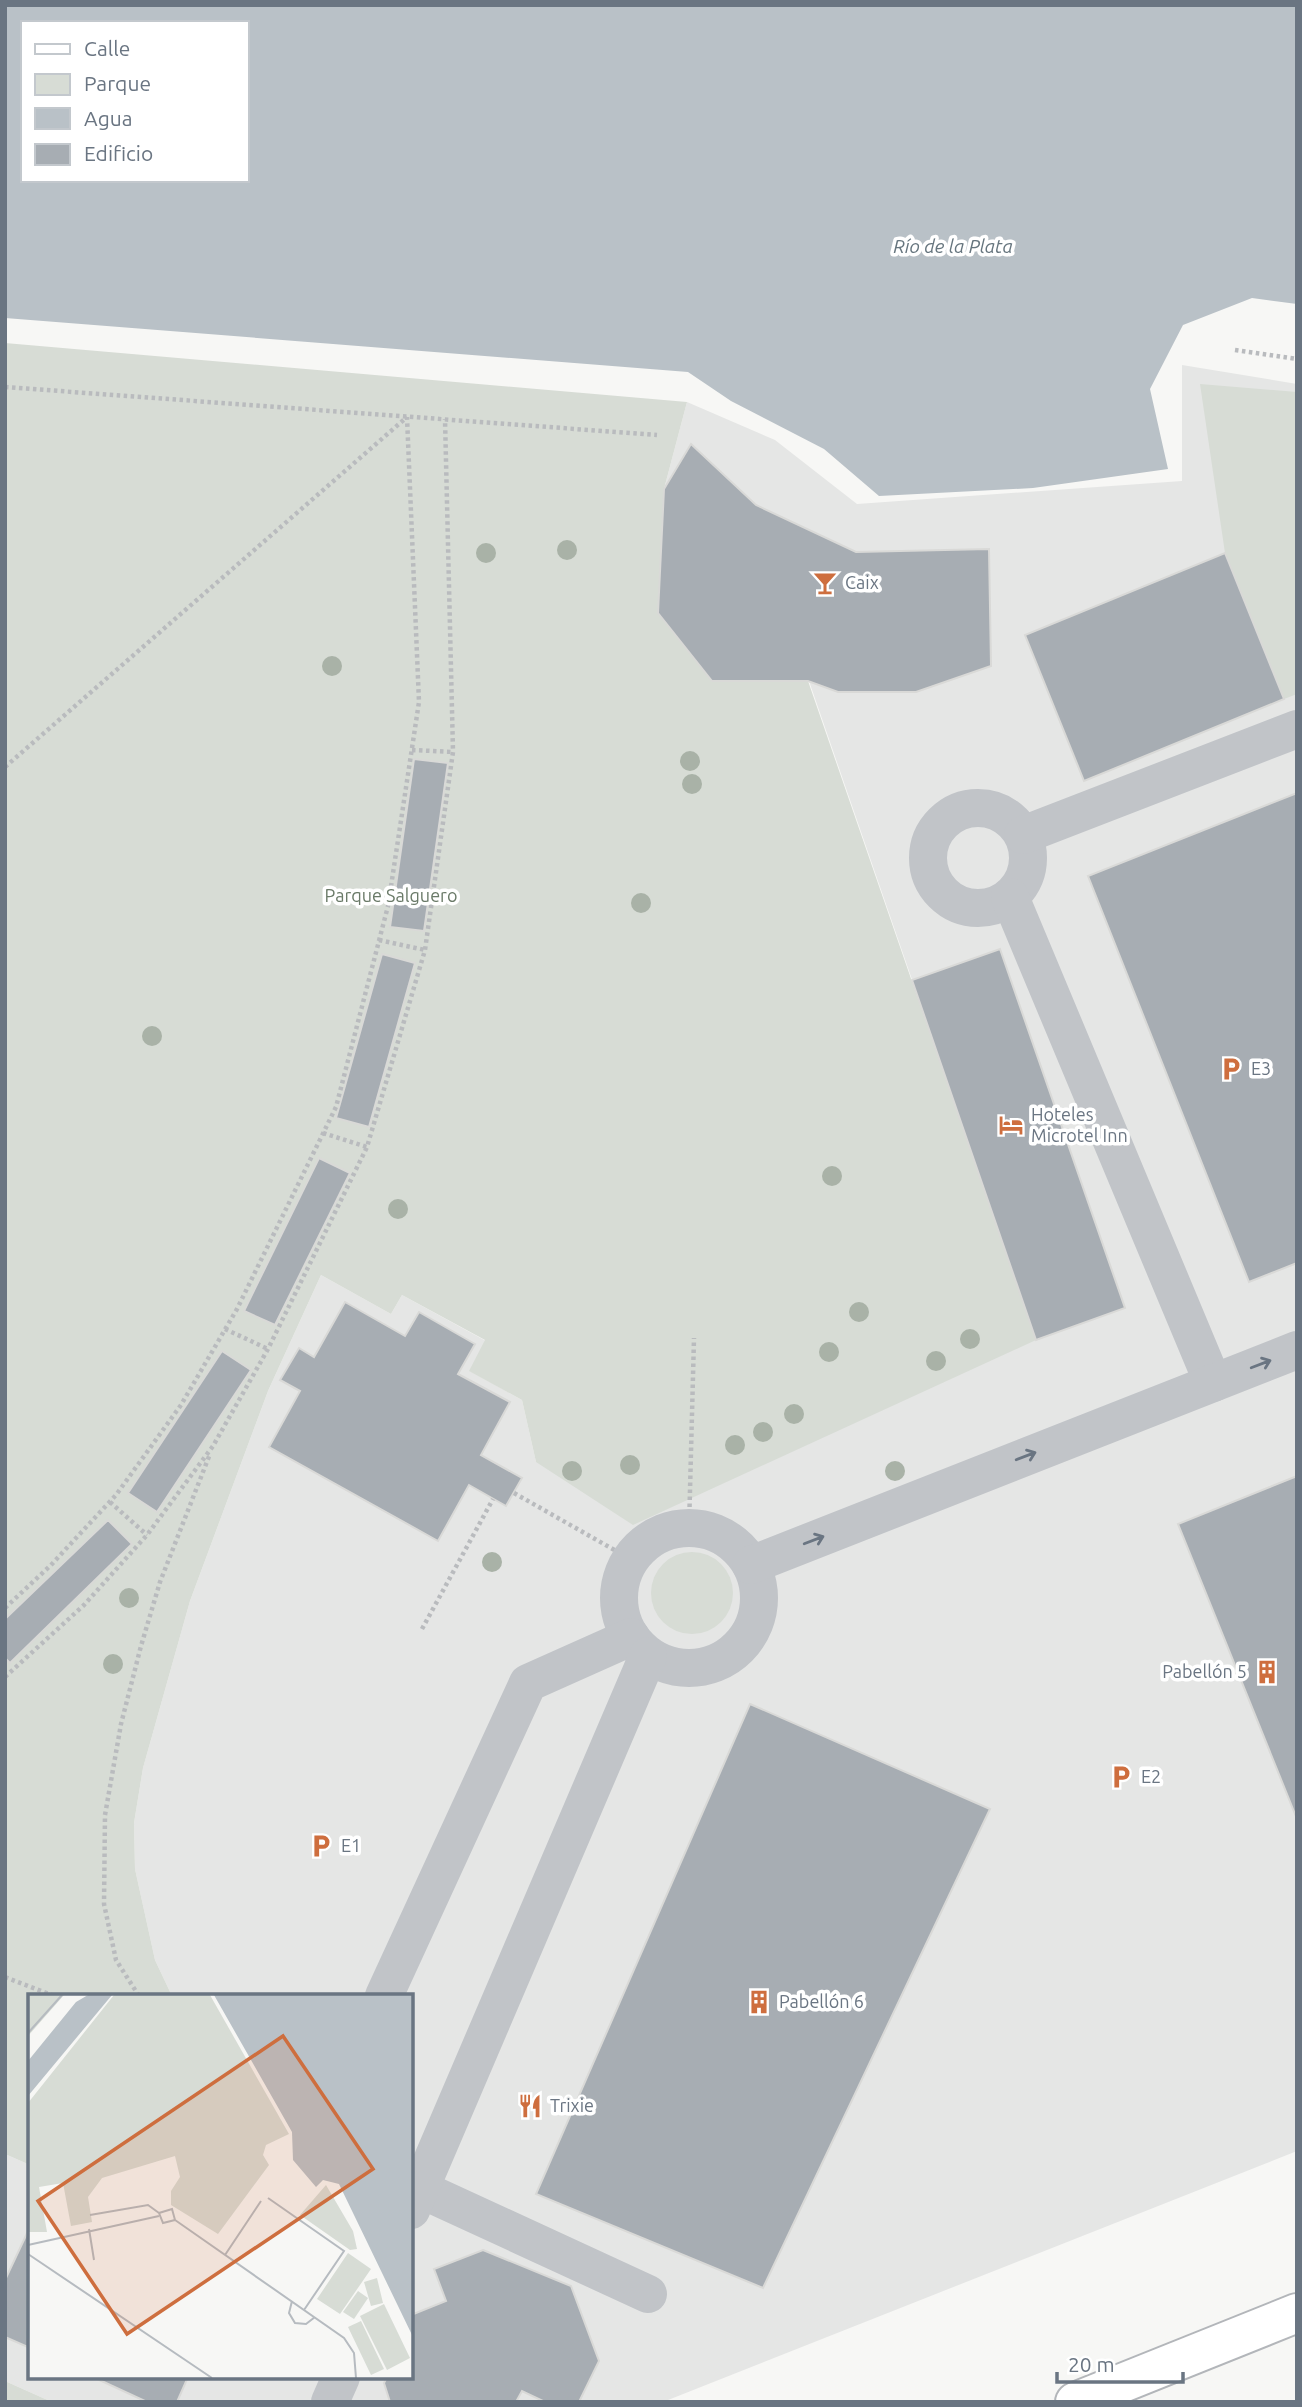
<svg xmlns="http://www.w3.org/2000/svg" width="1302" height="2407" viewBox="0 0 1302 2407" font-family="Ubuntu,sans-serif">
<rect width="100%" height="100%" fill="#f7f7f5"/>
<!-- built -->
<polygon fill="#e5e6e5" points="1182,365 1297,384 1297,2151 663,2402 52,2402 5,2381 5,2154 30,2165 30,2377 411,2377 411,1996 172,1996 155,1960 135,1869 134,1823 143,1768 190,1601 268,1391 321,1275 391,1314 402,1295 486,1341 470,1371 522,1400 536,1462 1036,1339 809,681 712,681 658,613 664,489 687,402 775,440 857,504 1182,481"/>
<!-- green -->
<g fill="#d7dcd5">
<polygon points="5,343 687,402 664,489 658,613 712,681 808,681 1036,1340 633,1525 536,1462 522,1400 469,1371 485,1340 402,1295 391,1314 321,1275 268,1391 190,1601 143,1768 134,1823 135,1869 155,1960 172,1996 30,1996 30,2165 5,2154"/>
<polygon points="1200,384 1297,392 1297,694 1284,699 1225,553"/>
<circle cx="692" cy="1593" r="41"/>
<polygon points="5,2381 52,2402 5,2402"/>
</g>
<!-- water -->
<path fill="#b9c1c7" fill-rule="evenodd" d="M5,5H1297V304L1252,298L1183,325L1150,389L1168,469L1033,488L879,496L824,449L731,401L688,372L5,318ZM23,23H247V180H23Z"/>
<!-- building -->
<g fill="#a7adb3" stroke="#d9d9d7" stroke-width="2">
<polygon points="691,444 756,505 856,552 989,549 991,666 916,692 838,692 808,681 712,681 658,613 664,489"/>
<polygon points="1225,553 1284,699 1084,781 1025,635"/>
<polygon points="414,759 448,763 424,931 390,927"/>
<polygon points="1297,793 1297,1263 1249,1282 1088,876"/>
<polygon points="1000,949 1125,1308 1036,1340 912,980"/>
<polygon points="382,954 415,963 369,1127 336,1118"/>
<polygon points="319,1158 350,1173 275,1325 244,1311"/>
<polygon points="345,1302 405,1336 419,1312 475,1344 458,1374 510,1402 481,1455 522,1478 506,1506 469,1485 438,1541 269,1447 300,1391 280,1380 299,1348 314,1357"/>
<polygon points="222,1351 251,1370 157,1512 128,1493"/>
<polygon points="1297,1476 1297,1819 1178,1524"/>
<polygon points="108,1520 132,1544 10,1663 5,1658 5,1619"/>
<polygon points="750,1704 990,1809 763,2288 536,2194"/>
<polygon points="30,2227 30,2348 5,2337 5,2280"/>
<polygon points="483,2250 571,2286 599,2361 579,2402 545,2402 522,2391 516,2402 390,2402 384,2383 387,2377 411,2377 411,2315 446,2301 434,2269"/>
<polygon points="93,2377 188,2377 177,2402 147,2402"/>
</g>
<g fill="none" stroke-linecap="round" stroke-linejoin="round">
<!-- major casing -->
<g stroke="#b3b6ba" stroke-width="42">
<polyline id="major" points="1075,2402 1297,2313"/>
</g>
<!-- path -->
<g stroke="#b9bbbe" stroke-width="4.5" stroke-dasharray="3.5 3.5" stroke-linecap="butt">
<polyline points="1235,350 1297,359"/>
<polyline points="5,387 657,435"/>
<polyline points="412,750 453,752"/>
<polyline points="5,767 407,417"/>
<polyline points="379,940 425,950"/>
<polyline points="323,1133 367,1147"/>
<polyline points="225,1329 268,1349"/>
<polyline points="514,1493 632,1560"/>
<polyline points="110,1502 147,1535"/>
<polyline points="689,1528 694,1338"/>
<polyline points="5,1608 51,1565 116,1495 181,1405 237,1309 336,1107 388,906 419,702 407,417"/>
<polyline points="422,1629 493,1499"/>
<polyline points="5,1677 84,1605 147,1535 213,1446 268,1349 367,1147 425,950 453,752 445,419"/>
<polyline points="5,1977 54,1996"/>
<polyline points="139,1996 116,1960 104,1904 105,1815 121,1724 141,1646 160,1582 210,1454"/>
</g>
<!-- minor -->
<g stroke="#c1c4c8" stroke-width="38">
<circle cx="978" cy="858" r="50"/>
<polyline points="1023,835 1297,729"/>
<polyline points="1010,897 1213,1383"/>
<circle cx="689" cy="1598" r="70"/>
<polyline points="751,1565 1297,1350"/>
<polyline points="384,1996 528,1683 631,1637"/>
<polyline points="420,2189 648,2294"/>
<polyline points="411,2210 648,1656"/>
<polyline points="330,2402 341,2377"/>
</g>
<!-- major -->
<use href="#major" stroke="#fff" stroke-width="38"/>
</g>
<!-- trees -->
<g fill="#a9b2a7">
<circle cx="567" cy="550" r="10"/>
<circle cx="486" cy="553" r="10"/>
<circle cx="332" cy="666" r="10"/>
<circle cx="690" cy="761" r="10"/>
<circle cx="692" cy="784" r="10"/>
<circle cx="641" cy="903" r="10"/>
<circle cx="152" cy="1036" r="10"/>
<circle cx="832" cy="1176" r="10"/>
<circle cx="398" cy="1209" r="10"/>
<circle cx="859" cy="1312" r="10"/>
<circle cx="970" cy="1339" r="10"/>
<circle cx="829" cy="1352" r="10"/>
<circle cx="936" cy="1361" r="10"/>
<circle cx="794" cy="1414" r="10"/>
<circle cx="763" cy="1432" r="10"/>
<circle cx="735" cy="1445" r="10"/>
<circle cx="630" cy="1465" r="10"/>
<circle cx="572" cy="1471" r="10"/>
<circle cx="895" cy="1471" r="10"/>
<circle cx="492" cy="1562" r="10"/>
<circle cx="129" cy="1598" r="10"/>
<circle cx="113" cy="1664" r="10"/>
</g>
<!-- one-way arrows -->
<defs><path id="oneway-shaft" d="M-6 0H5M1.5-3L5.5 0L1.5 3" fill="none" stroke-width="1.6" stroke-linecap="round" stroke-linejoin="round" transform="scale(1.75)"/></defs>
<g stroke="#6a7582">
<use href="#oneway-shaft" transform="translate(1261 1364) rotate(-21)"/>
<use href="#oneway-shaft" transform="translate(1026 1456) rotate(-21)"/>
<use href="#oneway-shaft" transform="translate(814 1540) rotate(-21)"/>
</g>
<!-- icons -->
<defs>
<g id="bar-bare" transform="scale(1.89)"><path d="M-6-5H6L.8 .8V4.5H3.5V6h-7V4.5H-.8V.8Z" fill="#ce6e3e" stroke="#fff" stroke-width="2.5" paint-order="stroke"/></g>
<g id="parking-bare" transform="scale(1.89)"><path d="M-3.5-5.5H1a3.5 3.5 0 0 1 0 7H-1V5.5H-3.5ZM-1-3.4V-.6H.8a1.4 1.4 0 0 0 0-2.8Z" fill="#ce6e3e" stroke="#fff" stroke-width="2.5" paint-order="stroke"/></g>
<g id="hotel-bare" transform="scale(1.89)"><path d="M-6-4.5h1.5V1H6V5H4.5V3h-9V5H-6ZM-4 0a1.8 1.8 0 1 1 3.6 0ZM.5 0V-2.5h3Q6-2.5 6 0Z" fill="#ce6e3e" stroke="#fff" stroke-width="2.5" paint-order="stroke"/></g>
<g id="building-bare" transform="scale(1.89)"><path d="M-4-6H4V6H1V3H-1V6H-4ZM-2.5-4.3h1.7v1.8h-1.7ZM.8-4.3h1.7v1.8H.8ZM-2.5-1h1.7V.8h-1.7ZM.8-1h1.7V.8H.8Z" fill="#ce6e3e" stroke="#fff" stroke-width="2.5" paint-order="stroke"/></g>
<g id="restaurant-bare" transform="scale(1.89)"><path d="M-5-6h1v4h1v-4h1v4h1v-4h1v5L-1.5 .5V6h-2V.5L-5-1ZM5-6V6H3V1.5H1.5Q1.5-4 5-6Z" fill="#ce6e3e" stroke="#fff" stroke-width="2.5" paint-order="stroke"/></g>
</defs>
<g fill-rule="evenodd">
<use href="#bar-bare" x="825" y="583"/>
<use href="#parking-bare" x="1231" y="1069"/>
<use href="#hotel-bare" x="1011" y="1125"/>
<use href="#building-bare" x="1267" y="1672"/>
<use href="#parking-bare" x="1121" y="1777"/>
<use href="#parking-bare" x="321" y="1846"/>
<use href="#building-bare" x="759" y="2002"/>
<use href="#restaurant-bare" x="530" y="2106"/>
</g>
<g text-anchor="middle" stroke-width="7" stroke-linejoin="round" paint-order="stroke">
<!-- poi labels -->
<g font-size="18" fill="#6a7582" stroke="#fff" text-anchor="start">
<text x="845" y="589">Caix</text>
<text x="1251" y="1075">E3</text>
<text x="1031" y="1121">Hoteles<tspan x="1031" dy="21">Microtel Inn</tspan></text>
<text x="1247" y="1678" text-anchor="end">Pabellón 5</text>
<text x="1141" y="1783">E2</text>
<text x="341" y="1852">E1</text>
<text x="779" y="2008">Pabellón 6</text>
<text x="550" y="2112">Trixie</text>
</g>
<!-- park labels -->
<g font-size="18" fill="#6a7a68" stroke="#fff">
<text x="391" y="902">Parque Salguero</text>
</g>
<!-- water labels -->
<g font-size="19" font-style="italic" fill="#66757e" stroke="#fff">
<text x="953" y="253">Río de la Plata</text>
</g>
</g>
<!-- overview -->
<g transform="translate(28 1994)">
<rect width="385" height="385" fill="#f7f7f5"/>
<path d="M0,1H36L0,42ZM86,1H182L261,140L238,151L235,161L241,171L190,240L143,211V197L152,183L147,162L74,184L60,203L64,228L43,232L35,189L11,193L19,238H0V109ZM298,191L325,237L329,255L322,256L272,221ZM320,259L343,275L312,320L289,305ZM349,284L355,309L343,312L336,288ZM330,297L340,304L326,325L315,318ZM356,310L382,364L359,376L332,322ZM333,327L356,375L343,381L320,333Z" fill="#d7dcd5"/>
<path d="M60,1H84L0,102V67L48,8ZM186,1H385V343L311,190L295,186L288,193L265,166L264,138Z" fill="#b9c1c7"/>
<path fill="none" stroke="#b6bbc0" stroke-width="2" d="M0,39L34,1M240,204L316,257L276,316M62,221L120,211L131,219M147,226L135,229L131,219L144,215L147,226L316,344L326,359L328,384M61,235L66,266M0,251L131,222M0,260L184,384M197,261L233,207M264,307L261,319L267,329L278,330L287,323"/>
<path fill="#ce6e3e" fill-opacity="0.15" stroke="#ce6e3e" stroke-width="3.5" d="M255,42L345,175L99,340L10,207Z"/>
<rect width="385" height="385" fill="none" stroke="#6a7582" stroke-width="3.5"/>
</g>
<!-- border -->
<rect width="1302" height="2407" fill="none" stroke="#6a7582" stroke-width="14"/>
<!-- legend -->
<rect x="21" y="21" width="228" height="161" fill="#ffffff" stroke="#c3c8cd" stroke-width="2"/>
<rect x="35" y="44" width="35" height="10" fill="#ffffff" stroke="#c3c8cd" stroke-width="2"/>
<text x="84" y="56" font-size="21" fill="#6a7582">Calle</text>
<rect x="35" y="74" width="35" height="21" fill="#d7dcd5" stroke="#c3c8cd" stroke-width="2"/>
<text x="84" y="91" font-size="21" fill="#6a7582">Parque</text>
<rect x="35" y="108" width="35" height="21" fill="#b9c1c7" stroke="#c3c8cd" stroke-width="2"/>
<text x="84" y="126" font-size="21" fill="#6a7582">Agua</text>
<rect x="35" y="144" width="35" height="21" fill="#a7adb3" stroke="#c3c8cd" stroke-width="2"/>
<text x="84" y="161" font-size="21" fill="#6a7582">Edificio</text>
<!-- scale -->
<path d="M1057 2372v10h126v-10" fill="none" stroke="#6a7582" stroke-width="3.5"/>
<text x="1068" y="2372" font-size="21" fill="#6a7582" stroke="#ffffff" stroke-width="5" paint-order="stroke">20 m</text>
</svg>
